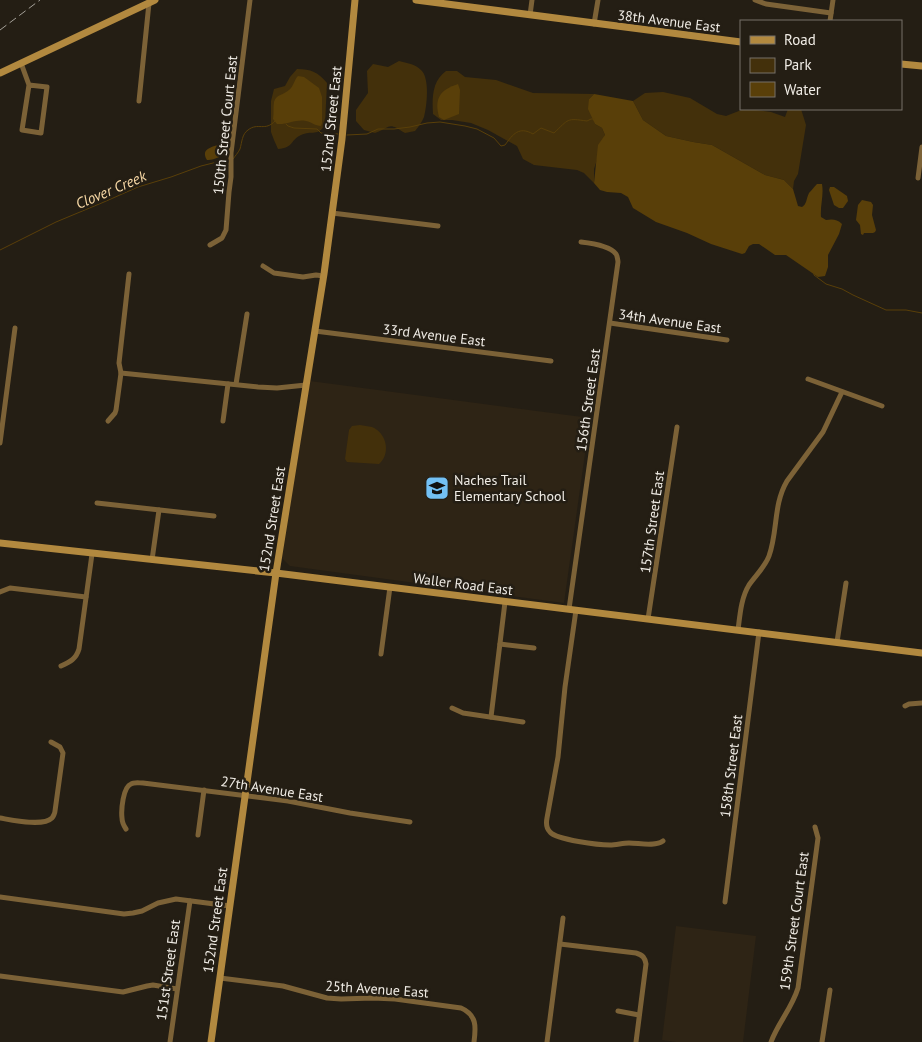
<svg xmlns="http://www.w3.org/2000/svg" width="922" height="1042" viewBox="0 0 922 1042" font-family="'PT Sans',sans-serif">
<rect width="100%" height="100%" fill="#241e14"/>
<!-- built -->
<g fill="#2e2415">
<polygon points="310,381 590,418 564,603 290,566 282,558"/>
<polygon points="676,926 756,936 743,1042 676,1042 662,1040"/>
</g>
<!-- green -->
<g fill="#43300b">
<path d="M399,61C407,63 415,64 421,70C430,78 427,106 424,117C422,122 419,126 415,131L405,133C388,122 392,126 375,133L364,130L356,121V110L368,93L367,71L373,64L388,67Z"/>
<path d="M297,69C311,69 318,72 327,83L325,124C319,137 311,130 301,135C290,140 294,148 278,149L274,140L271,132V101L274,89L285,86L290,77Z"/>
<path d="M446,71H457L465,77L496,80L533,93L594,94L589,99L595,124L602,128L605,135L594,169V183L584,173L577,170L534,165L523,159L517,146L488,130L471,123L452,120H441L433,114C432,98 432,81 446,71Z"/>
<polygon points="663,92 690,98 717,114 726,116 744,109 749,109 771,112 785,117 788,109 801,109 806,125 798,174 794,181 793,189 784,180 765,175 712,145 693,142 666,136 643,120 633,101 645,93"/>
<path d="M360,425C364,426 368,426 372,427C387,433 391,454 379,464L347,462L345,459L349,430L352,426Z"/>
</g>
<!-- water -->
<g fill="#593f09">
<path d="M298,76L304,77L319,88L322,97V123L321,126C315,126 312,122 306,121C296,119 287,125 277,124L273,119C274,113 273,108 274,102C276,94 284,95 289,90C294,86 294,80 298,76Z"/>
<path d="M458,84L460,90L459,114L444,120L439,117C434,98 440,90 458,84Z"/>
<path d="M594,94L633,101L643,120L666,136L693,142L712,145L765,175L784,180L793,189L798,206L802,207C807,204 806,199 809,193C812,190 814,187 817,184H822C824,195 820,206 821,217L826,220C832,219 837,219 842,224L839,234L828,255V267L825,276L818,277L786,255H775L759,244H753L749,246L745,253L742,254L711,244L687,233L656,222L633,208L628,197L621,193L607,192L600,190L594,183L598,145L605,135L602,128L595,124L588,109L589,99Z"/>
<path d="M221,144H225C232,154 215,160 207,160C200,148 213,147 221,144Z"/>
<polygon points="830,187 834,187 847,196 848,201 843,208 839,208 834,205 829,190"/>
<polygon points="862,200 871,202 873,205 872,215 876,230 875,232 873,233 864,233 863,235 861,234 860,225 856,220 858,205"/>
</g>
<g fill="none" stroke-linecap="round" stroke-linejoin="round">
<!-- stream -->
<g stroke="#593f09" stroke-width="1">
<polyline points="286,124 288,126 294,128 317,129 321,133 338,134"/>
<path d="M347,135L367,134L378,129H394L410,127L427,123L440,122L465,126L477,129L494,138L501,146L505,145C513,134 519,126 533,134L541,128L554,133C569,119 566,118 587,121L591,119H594"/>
<path d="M233,159C235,156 238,153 240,149C242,142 242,134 248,130C258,122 265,132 275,121"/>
<polyline points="0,250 56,222 104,202 138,187 171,177 201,166 229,159"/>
<polyline points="814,273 814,275 826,284 842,289 853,295 886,310 906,310 922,313"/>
</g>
<!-- street -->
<g stroke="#7c6237" stroke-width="5">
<polyline points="755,0 766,4 831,13"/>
<polyline points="530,15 532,0"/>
<polyline points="830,21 833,0"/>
<polyline points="594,24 598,0"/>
<polyline points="21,63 29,85 22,130 41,133 47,87 29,85"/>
<polyline points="139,101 149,3"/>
<polyline points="918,178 922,147"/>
<polyline points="332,213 438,226"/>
<polyline points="210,245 222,238 226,230 229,192 231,177 231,153 250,0"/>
<polyline points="263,266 274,273 303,277 316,275 324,276"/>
<polyline points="610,323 727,340"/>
<polyline points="315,331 551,361"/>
<polyline points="121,373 258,387 277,388 306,385"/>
<polyline points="808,379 882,406"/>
<polyline points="236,384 247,314"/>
<polyline points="108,421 115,413 116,410 121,373 119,363 129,274"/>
<polyline points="223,421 228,384"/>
<polyline points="0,443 15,328"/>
<polyline points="97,503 214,516"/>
<polyline points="152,560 159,510"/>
<polyline points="0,592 10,588 86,597"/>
<path d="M569,609L618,262C618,261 617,255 616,254C610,246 590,243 581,242"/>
<path d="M576,610L565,687L558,757L547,818C546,823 546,828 550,832C557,840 599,845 610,845C616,845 623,843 629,843C639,843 655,847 663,841"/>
<polyline points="648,619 677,427"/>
<path d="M738,630C740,615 741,598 749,585C756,575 765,567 769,556C778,531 773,505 787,481L823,432L842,392"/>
<polyline points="837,642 846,583"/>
<polyline points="500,644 534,648"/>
<polyline points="381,654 390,587"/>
<path d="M61,666C70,662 76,659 79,649L92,554"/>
<polyline points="905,706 909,704 922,703"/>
<polyline points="452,708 463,713 523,722"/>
<polyline points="491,717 505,602"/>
<path d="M0,818C12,820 43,827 52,818C53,817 55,813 55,811L63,753L60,747L51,742"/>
<path d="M126,829C124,826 122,822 122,818C121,810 123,787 131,784C134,782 139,783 143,783L288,801L350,813L410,822"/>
<polyline points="198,835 204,790"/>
<polyline points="0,897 124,914 133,913 142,911 158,903 176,899 230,906"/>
<polyline points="725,902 759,632"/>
<path d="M560,944L636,953C643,955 645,958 646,964L636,1042"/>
<polyline points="0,976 123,992 147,986 153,985 177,989"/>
<path d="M220,978L283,986L327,998L341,999L373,998L395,999L461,1008C477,1015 476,1027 474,1042"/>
<polyline points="618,1011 639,1015"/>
<polyline points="170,1042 190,901"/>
<polyline points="547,1042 563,918"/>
<path d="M771,1042C778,1023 792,1008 798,988L818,838L815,827"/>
<polyline points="822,1042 830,990"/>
</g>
<!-- secondary -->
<g stroke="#b2893f" stroke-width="7">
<polyline points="416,0 741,42"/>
<polyline points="901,64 922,66"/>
<polyline points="0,73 155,0"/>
<polyline points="0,543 276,573 922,653"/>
<polyline points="211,1042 276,573 324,274 342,139 355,0"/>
</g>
<!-- rail -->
<polyline stroke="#a5a199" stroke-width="1" stroke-dasharray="8 4" stroke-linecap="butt" points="0,30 40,0"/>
</g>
<!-- icons -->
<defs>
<g id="school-square" transform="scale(1.25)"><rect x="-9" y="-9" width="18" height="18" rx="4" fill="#73c1f5" stroke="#241e14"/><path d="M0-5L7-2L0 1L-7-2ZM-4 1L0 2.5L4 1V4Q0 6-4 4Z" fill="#111"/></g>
</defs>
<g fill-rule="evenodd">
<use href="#school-square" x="437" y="488"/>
</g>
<g text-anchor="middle" stroke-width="5" stroke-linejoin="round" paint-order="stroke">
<!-- street labels -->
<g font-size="14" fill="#f0ece5" stroke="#241e14">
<text transform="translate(669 21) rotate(7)" y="5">38th Avenue East</text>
<text transform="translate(331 119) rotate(-84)" y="5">152nd Street East</text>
<text transform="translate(225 125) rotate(-84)" y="5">150th Street Court East</text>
<text transform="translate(670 321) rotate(8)" y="5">34th Avenue East</text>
<text transform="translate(434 335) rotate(7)" y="5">33rd Avenue East</text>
<text transform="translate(588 400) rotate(-82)" y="5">156th Street East</text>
<text transform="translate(272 519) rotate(-81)" y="5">152nd Street East</text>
<text transform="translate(652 522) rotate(-82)" y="5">157th Street East</text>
<text transform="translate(463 584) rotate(7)" y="5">Waller Road East</text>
<text transform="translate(731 766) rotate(-83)" y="5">158th Street East</text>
<text transform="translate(272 789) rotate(9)" y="5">27th Avenue East</text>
<text transform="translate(215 920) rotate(-82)" y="5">152nd Street East</text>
<text transform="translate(794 921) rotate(-82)" y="5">159th Street Court East</text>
<text transform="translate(168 970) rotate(-82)" y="5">151st Street East</text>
<text transform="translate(377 989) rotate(4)" y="5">25th Avenue East</text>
</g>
<!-- poi labels -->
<g font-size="14" fill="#f0ece5" stroke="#241e14" text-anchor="start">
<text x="454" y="485">Naches Trail<tspan x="454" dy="16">Elementary School</tspan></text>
</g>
<!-- water labels -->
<g font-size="15" font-style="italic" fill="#f7d8a5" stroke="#241e14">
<text transform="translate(111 190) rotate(-23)" y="5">Clover Creek</text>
</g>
</g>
<!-- legend -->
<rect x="740" y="20" width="162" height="90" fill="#241e14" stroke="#767068"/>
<rect x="750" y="36" width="25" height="8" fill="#b2893f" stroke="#767068"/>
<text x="784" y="45" font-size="15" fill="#f0ece5">Road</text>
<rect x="750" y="58" width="25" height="15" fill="#43300b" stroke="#767068"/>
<text x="784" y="70" font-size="15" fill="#f0ece5">Park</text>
<rect x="750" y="82" width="25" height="15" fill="#593f09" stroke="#767068"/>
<text x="784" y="95" font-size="15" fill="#f0ece5">Water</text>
</svg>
